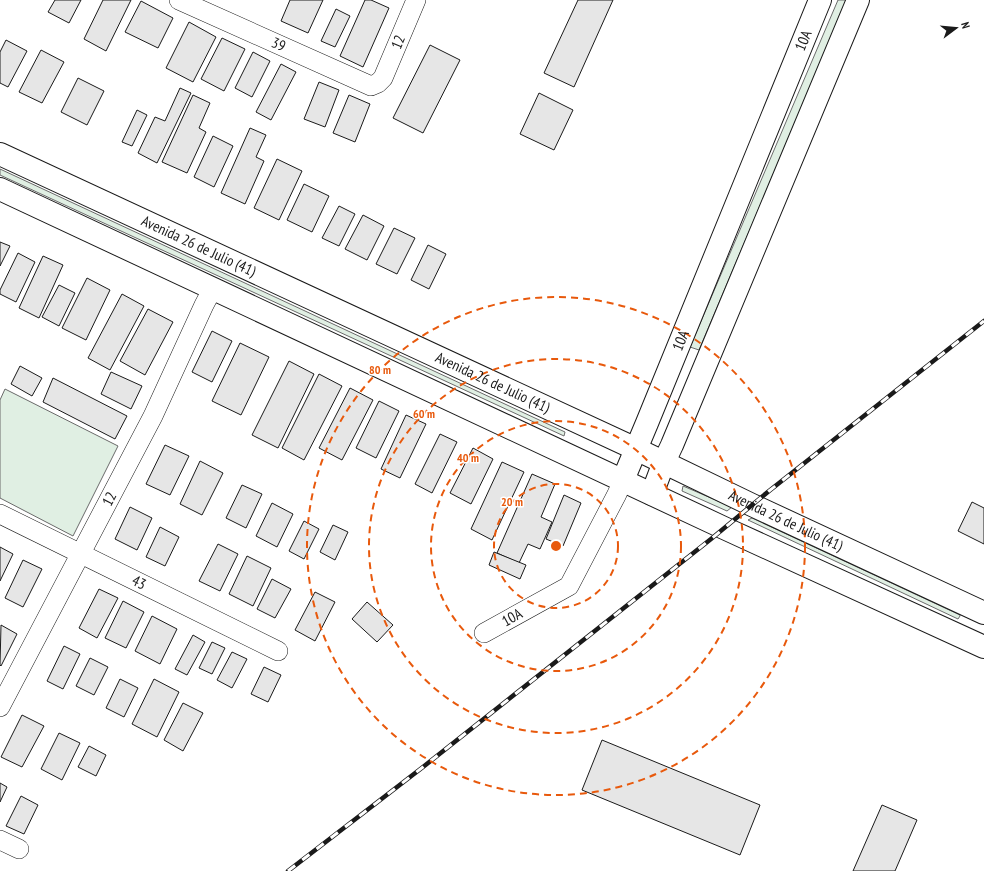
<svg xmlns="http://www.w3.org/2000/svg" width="984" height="871" viewBox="0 0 984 871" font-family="'PT Sans Narrow',sans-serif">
<rect width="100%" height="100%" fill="#fff"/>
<!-- green -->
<g fill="#e0efe3" stroke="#6a6a6a">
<polygon points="838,0 847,0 699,350 690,347"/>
<polygon points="0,169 565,432 564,436 0,175"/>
<polygon points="5,389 118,446 73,536 0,498 0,400"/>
<polygon points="683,486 732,507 727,511 682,491"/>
<polygon points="752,518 960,615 960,616 958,619 748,520"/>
</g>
<!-- building -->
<g fill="#e6e6e6" stroke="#1a1a1a">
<polygon points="55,0 81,0 69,23 48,12"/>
<polygon points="103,0 131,0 106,51 84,39"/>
<polygon points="290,0 323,0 308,33 281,21"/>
<polygon points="365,0 371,0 389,8 363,67 340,56"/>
<polygon points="578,0 613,0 574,87 544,73"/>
<polygon points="141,1 173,18 158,48 125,32"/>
<polygon points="336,9 350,16 335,47 321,41"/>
<polygon points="189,22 216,37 193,82 166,68"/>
<polygon points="222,38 245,49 224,91 201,79"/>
<polygon points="6,40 27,51 8,87 0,83 0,52"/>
<polygon points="430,45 460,60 423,133 393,118"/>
<polygon points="41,50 64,62 42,103 19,92"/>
<polygon points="253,52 270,61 252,97 235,88"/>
<polygon points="281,64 296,72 271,120 256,112"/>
<polygon points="78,78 104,91 87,125 61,112"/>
<polygon points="319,82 339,90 325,127 304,119"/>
<polygon points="180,88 191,93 157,163 138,153 155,117 165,121"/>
<polygon points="539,93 573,110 554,150 520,134"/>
<polygon points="193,95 210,103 199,128 206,132 187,173 162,162"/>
<polygon points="349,95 370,104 355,142 333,133"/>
<polygon points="137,110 147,115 132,146 122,142"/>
<polygon points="250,128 266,135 256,157 264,161 245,204 221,193"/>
<polygon points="213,136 233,146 214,187 194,177"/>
<polygon points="277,159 302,171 279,220 254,208"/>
<polygon points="304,184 329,196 312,232 287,220"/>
<polygon points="339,206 355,214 339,246 322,238"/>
<polygon points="363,215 384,226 367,260 345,249"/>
<polygon points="394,228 415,238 397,274 376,264"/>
<polygon points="0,242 10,246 0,266"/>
<polygon points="428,245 446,254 429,289 411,280"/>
<polygon points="18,253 35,262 16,302 0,294 0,290"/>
<polygon points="43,256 63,265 39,318 19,308"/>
<polygon points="87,278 110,290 86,340 62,328"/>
<polygon points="59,285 75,293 59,326 42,317"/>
<polygon points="122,294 144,306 110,370 88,358"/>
<polygon points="148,309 173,322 145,375 120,361"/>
<polygon points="212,331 232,341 212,382 192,372"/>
<polygon points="240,343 269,357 241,415 212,401"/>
<polygon points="289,361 314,374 278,448 252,435"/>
<polygon points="20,366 42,378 32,396 11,384"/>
<polygon points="111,372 142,386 131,409 101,394"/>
<polygon points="319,374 342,386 304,460 282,448"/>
<polygon points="53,378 127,416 115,439 43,402"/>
<polygon points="350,388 373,400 342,460 319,448"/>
<polygon points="379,401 399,411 376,458 356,448"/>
<polygon points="406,415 426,424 400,478 381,469"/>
<polygon points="440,434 457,442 432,493 415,484"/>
<polygon points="165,445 189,456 170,495 146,484"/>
<polygon points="473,448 493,459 471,504 450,493"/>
<polygon points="200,461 223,473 202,515 180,504"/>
<polygon points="502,462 524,472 492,540 471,529"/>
<polygon points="532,474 555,484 541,517 552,522 540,549 528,544 519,563 497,553"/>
<polygon points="242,485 262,494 246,528 226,518"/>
<polygon points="564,495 581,503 563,546 546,539"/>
<polygon points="972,502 984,508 984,544 958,531"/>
<polygon points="272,503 293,514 277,547 256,536"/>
<polygon points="130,507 152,518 137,550 115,539"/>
<polygon points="304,521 319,529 304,559 289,551"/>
<polygon points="333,525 348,532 335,560 320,552"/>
<polygon points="160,527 179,537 165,566 146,557"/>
<polygon points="218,544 238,554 220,591 199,581"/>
<polygon points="0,547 13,554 0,581"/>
<polygon points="494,552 526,565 520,579 489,565"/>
<polygon points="247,556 271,568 253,606 229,594"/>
<polygon points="23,560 42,569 23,607 5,598"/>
<polygon points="272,579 291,589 275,618 257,609"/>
<polygon points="99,589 118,598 97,638 79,628"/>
<polygon points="315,592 335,602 315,641 295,630"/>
<polygon points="123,601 144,612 126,648 105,638"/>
<polygon points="367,602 393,625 377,642 352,619"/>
<polygon points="152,616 177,629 160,664 135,651"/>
<polygon points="1,625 17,634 1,666 0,665"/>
<polygon points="193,635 205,642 187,675 175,669"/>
<polygon points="212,642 225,648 212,674 199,668"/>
<polygon points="64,646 80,654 63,689 47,681"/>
<polygon points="232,652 247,659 232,688 217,680"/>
<polygon points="90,658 108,667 94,695 76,686"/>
<polygon points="264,667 281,675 268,702 251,694"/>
<polygon points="120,679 138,688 124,717 106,708"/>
<polygon points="154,679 179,692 157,737 132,724"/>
<polygon points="183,703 203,713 183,751 164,740"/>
<polygon points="22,715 44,726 22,767 1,757"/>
<polygon points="59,733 80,743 62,780 41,769"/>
<polygon points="602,740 760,805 740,855 582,790"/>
<polygon points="89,746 106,755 96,776 78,767"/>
<polygon points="0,783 7,787 0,802"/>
<polygon points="21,796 38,805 24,834 6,826"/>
<polygon points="882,805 917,820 895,871 853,871"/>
</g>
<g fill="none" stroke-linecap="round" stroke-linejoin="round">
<!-- minor casing -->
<g stroke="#1a1a1a" stroke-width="20">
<g id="minor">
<path id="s1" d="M179,0L371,86L378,83L383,78L416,0"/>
<path id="s2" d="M0,514L278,651"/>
<path id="s3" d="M484,633L569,586L617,494L623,480"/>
<path id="s4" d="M0,707L153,416L204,305L213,288"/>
<polyline points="0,840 19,849"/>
</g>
</g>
<!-- tertiary casing -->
<g stroke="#1a1a1a" stroke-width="24">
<g id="tertiary">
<path id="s5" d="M623,480L647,423L820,0"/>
<polyline points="652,494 664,462 672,445 858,0"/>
</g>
</g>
<!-- secondary casing -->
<g stroke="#1a1a1a" stroke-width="24">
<g id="secondary">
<path id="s6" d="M0,154L636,449L752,505L984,613"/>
<polyline points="0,189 724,528 984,647"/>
</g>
</g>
<!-- minor -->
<use href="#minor" stroke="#fff" stroke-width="19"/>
<!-- tertiary -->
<use href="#tertiary" stroke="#fff" stroke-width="22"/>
<!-- secondary -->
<use href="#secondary" stroke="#fff" stroke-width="22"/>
<!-- rail casing -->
<g stroke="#1a1a1a" stroke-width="4.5">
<polyline id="rail" points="288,871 423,767 711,539 769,491 984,321"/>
</g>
<!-- rail -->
<use href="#rail" stroke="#fff" stroke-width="3" stroke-dasharray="9" stroke-linecap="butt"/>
</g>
<!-- distance rings -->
<g fill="none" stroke="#e8590c" stroke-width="2" stroke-dasharray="7 5">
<circle cx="556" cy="546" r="62"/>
<circle cx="556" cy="546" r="125"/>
<circle cx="556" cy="546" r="187"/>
<circle cx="556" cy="546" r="249"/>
</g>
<g text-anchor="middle" stroke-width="3" stroke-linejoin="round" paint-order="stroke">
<!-- street labels -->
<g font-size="15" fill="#1a1a1a" stroke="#fff">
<text dy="5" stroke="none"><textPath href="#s5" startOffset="475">10A</textPath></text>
<text dy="5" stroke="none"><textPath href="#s1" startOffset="264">12</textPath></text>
<text dy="5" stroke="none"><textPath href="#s1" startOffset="109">39</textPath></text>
<text dy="5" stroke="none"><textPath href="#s6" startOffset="219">Avenida 26 de Julio (41)</textPath></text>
<text dy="5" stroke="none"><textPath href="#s5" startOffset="151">10A</textPath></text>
<text dy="5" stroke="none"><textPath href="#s6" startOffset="543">Avenida 26 de Julio (41)</textPath></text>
<text dy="5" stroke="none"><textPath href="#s4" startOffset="235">12</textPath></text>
<text dy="5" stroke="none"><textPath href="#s6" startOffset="867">Avenida 26 de Julio (41)</textPath></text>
<text dy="5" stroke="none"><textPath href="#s2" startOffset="155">43</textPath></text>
<text dy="5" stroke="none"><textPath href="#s3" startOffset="32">10A</textPath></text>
</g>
</g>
<circle cx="556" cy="546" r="6" fill="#e8590c" stroke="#fff" stroke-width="2"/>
<g font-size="12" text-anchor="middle" font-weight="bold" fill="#e8590c" stroke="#fff" stroke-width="3" stroke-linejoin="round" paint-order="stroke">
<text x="380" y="374">80 m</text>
<text x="424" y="418">60 m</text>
<text x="468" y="462">40 m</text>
<text x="512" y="506">20 m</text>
</g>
<!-- north arrow -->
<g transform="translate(956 28) rotate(74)" stroke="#ffffff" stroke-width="3" paint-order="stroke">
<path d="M0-3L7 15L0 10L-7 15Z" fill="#1a1a1a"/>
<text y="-6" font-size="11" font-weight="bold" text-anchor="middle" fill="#1a1a1a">N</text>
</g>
</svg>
